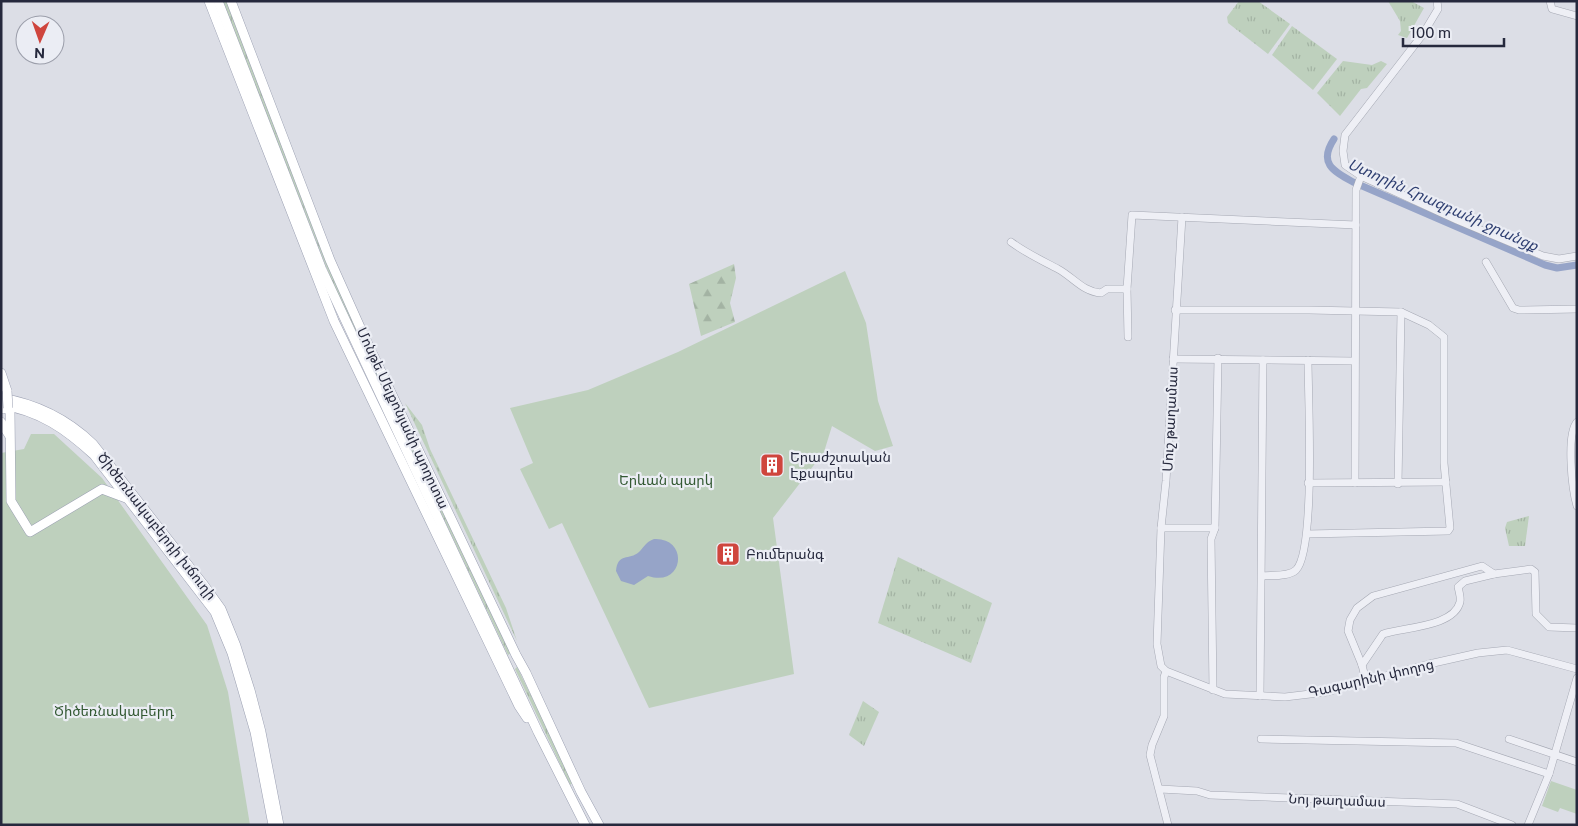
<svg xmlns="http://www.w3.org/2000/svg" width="1578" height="826" viewBox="0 0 1578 826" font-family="'Public Sans','Noto Sans Armenian',sans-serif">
<defs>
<pattern id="grass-tufts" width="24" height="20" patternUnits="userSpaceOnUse" patternTransform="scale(1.25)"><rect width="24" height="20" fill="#bed0bd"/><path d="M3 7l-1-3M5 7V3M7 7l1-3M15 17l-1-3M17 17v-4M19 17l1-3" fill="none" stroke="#a3b3a3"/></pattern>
<pattern id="forest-firs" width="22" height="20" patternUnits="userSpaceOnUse" patternTransform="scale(1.25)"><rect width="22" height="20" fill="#bed0bd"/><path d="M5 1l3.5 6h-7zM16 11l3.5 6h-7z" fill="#a3b3a3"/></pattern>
</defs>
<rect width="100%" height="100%" fill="#dcdee6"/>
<!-- grass -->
<g fill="url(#grass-tufts)">
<polygon points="222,1 227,1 337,283 512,652 508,655 333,284"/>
<polygon points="1239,1 1258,1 1290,24 1268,54 1228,23 1227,17"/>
<polygon points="1388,1 1411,1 1424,8 1407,38 1398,35 1401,31 1400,21"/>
<polygon points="1292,26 1337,59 1313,90 1272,55"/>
<polygon points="1343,61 1372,65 1381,61 1387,64 1367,88 1361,89 1340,116 1317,93"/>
<polygon points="405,403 422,425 430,449 506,608 517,641"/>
<polygon points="1529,516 1525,546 1509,546 1505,528 1507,522"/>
<polygon points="898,557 992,603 971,663 878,623"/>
<polygon points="517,667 574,782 570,785 515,669"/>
<polygon points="863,701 879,712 864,746 849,735"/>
</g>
<!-- forest -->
<polygon fill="url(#forest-firs)" points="734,264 736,278 730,303 735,322 701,336 689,284"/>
<!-- park -->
<g fill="#bed0bd">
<polygon points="845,271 866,323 878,401 893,446 875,451 832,426 824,452 773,518 794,674 649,708 562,523 549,529 520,469 533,463 510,408 588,390 678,352"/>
<polygon points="31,434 54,434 102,478 207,625 228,692 250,825 1,825 1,453 24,449"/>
<polygon points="1551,781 1577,790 1577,814 1560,808 1558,812 1542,806"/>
</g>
<!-- water -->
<path fill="#96a4c8" d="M654,539C689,537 685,588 648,576L634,585L621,581L616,571C618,552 629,561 639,552C644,547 646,542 654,539Z"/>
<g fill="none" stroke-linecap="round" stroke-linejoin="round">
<!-- canal -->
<path stroke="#96a4c8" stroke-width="7" d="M1334,139C1318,163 1333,171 1353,182L1545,265L1557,268L1577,265"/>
<!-- minor casing -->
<g stroke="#a5a8b3" stroke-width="8">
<g id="minor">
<polyline points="1437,1 1438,9 1423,34 1345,135 1343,151 1345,165 1361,176 1457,220 1543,256 1559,259 1577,256"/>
<polyline points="1550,1 1552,9 1577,16"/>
<polyline points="1182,217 1166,481 1161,528 1157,644 1161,666 1166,671 1225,694 1285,697 1327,692 1429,664 1478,653 1507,650 1577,669"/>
<path d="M1011,242C1026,253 1041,260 1058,269C1073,277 1083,292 1101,293L1107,289H1127L1132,215L1356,225"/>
<polyline points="1486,262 1513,308 1519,310 1577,309"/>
<polyline points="1127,289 1128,337"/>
<polyline points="1175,310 1309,310 1401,312 1429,325 1444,337 1444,463 1450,528 1448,531 1307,534"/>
<polyline points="1173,359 1354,361"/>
<path d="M1577,422C1566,435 1572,489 1577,506"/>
<polyline points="1308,483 1446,482"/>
<polyline points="1355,483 1356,190 1361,176"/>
<polyline points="1398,484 1401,312"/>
<polyline points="1161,528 1215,528"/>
<path d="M1262,576C1272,575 1288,577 1296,570C1316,550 1308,395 1308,360"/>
<path d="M1362,665L1383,634C1404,627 1454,627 1460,602C1461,598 1459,591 1458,587L1465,581L1494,574"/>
<polyline points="1166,671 1164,677 1164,716 1152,745 1150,755 1168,825"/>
<polyline points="1366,681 1362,665 1348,631 1350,620 1357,608 1373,596 1482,566 1494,574 1531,569 1535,572 1536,614 1549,627 1577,628"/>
<polyline points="1213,690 1211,539 1215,528 1218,358"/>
<polyline points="1260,696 1263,360"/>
<polyline points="1261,739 1456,743 1549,774"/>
<polyline points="1509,739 1577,762"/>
<polyline points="1160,789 1197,791 1210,795 1457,804 1512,825"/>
<polyline points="1528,825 1549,774 1577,678"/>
</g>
</g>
<!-- major casing -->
<g stroke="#9ba0b2" stroke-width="10">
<g id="major">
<polyline points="209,1 334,321 519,706 527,718"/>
<polyline points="218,1 322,270 538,732 585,825"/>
<polyline points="231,1 330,260 364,336 516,655 526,673 581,792 599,825"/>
<polyline points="1,373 7,391"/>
<path d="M1,398C37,404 67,419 93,444L203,584L221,609L236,646L250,690L261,732L279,825"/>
<path d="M1,405C39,410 67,430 94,455L215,612L232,653L255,732L273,825"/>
<polyline points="3,409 8,408 10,411 11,501 30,532 102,489 126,498"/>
<polyline points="1,422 9,435"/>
</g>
</g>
<!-- minor -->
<use href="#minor" stroke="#eeeff5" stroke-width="7"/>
<!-- major -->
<use href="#major" stroke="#fff" stroke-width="9"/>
<!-- major-bridge casing -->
<g stroke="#9ba0b2" stroke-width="10" stroke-linecap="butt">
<polyline id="major-bridge" points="7,391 8,408"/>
</g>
<!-- major-bridge -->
<use href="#major-bridge" stroke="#fff" stroke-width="9"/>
</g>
<!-- icons -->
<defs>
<g id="building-square" transform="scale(1.25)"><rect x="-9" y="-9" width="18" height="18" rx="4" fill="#cf453d" stroke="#ebedf4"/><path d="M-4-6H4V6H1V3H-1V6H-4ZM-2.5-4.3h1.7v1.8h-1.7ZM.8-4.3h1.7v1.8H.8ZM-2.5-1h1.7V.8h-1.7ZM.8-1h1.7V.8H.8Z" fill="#fff"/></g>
</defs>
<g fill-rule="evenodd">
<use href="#building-square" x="772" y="465"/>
<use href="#building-square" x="728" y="554"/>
</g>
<g text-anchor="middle" stroke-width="4.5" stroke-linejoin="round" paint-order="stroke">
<!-- street labels -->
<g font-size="14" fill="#26293d" stroke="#ebedf4">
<text transform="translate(403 418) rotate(65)" y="5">Մոնթե Մելքոնյանի պողոտա</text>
<text transform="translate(1170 419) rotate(-87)" y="5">Մուշ թաղամաս</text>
<text transform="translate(157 526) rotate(52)" y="5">Ծիծեռնակաբերդի խճուղի</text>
<text transform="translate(1371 678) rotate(-13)" y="5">Գագարինի փողոց</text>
<text transform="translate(1337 800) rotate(2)" y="5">Նոյ թաղամաս</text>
</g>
<!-- poi labels -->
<g font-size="14" fill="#26293d" stroke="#ebedf4" text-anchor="start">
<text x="790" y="462">Երաժշտական<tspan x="790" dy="16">Էքսպրես</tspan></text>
<text x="746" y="559">Բումերանգ</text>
</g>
<!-- park labels -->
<g font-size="14" fill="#335933" stroke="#ebedf4">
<text x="666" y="485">Երևան պարկ</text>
<text x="114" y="716">Ծիծեռնակաբերդ</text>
</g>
<!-- water labels -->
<g font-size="15" font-style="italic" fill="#2f3f71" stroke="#ebedf4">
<text transform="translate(1443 205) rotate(24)" y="5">Ստորին Հրազդանի ջրանցք</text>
</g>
</g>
<!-- border -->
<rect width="1578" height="826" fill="none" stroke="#26293d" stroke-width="5"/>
<!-- north arrow -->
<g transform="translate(40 40) rotate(182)"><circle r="24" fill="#ebedf4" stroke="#9c9fab"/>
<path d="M0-4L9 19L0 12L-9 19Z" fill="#cf453d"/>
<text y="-8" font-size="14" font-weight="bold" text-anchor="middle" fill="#26293d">N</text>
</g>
<!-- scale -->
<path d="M1403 38v8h101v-8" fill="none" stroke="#26293d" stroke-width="2.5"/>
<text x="1410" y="38" font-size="15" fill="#26293d" stroke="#ebedf4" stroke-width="4" paint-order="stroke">100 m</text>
</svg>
